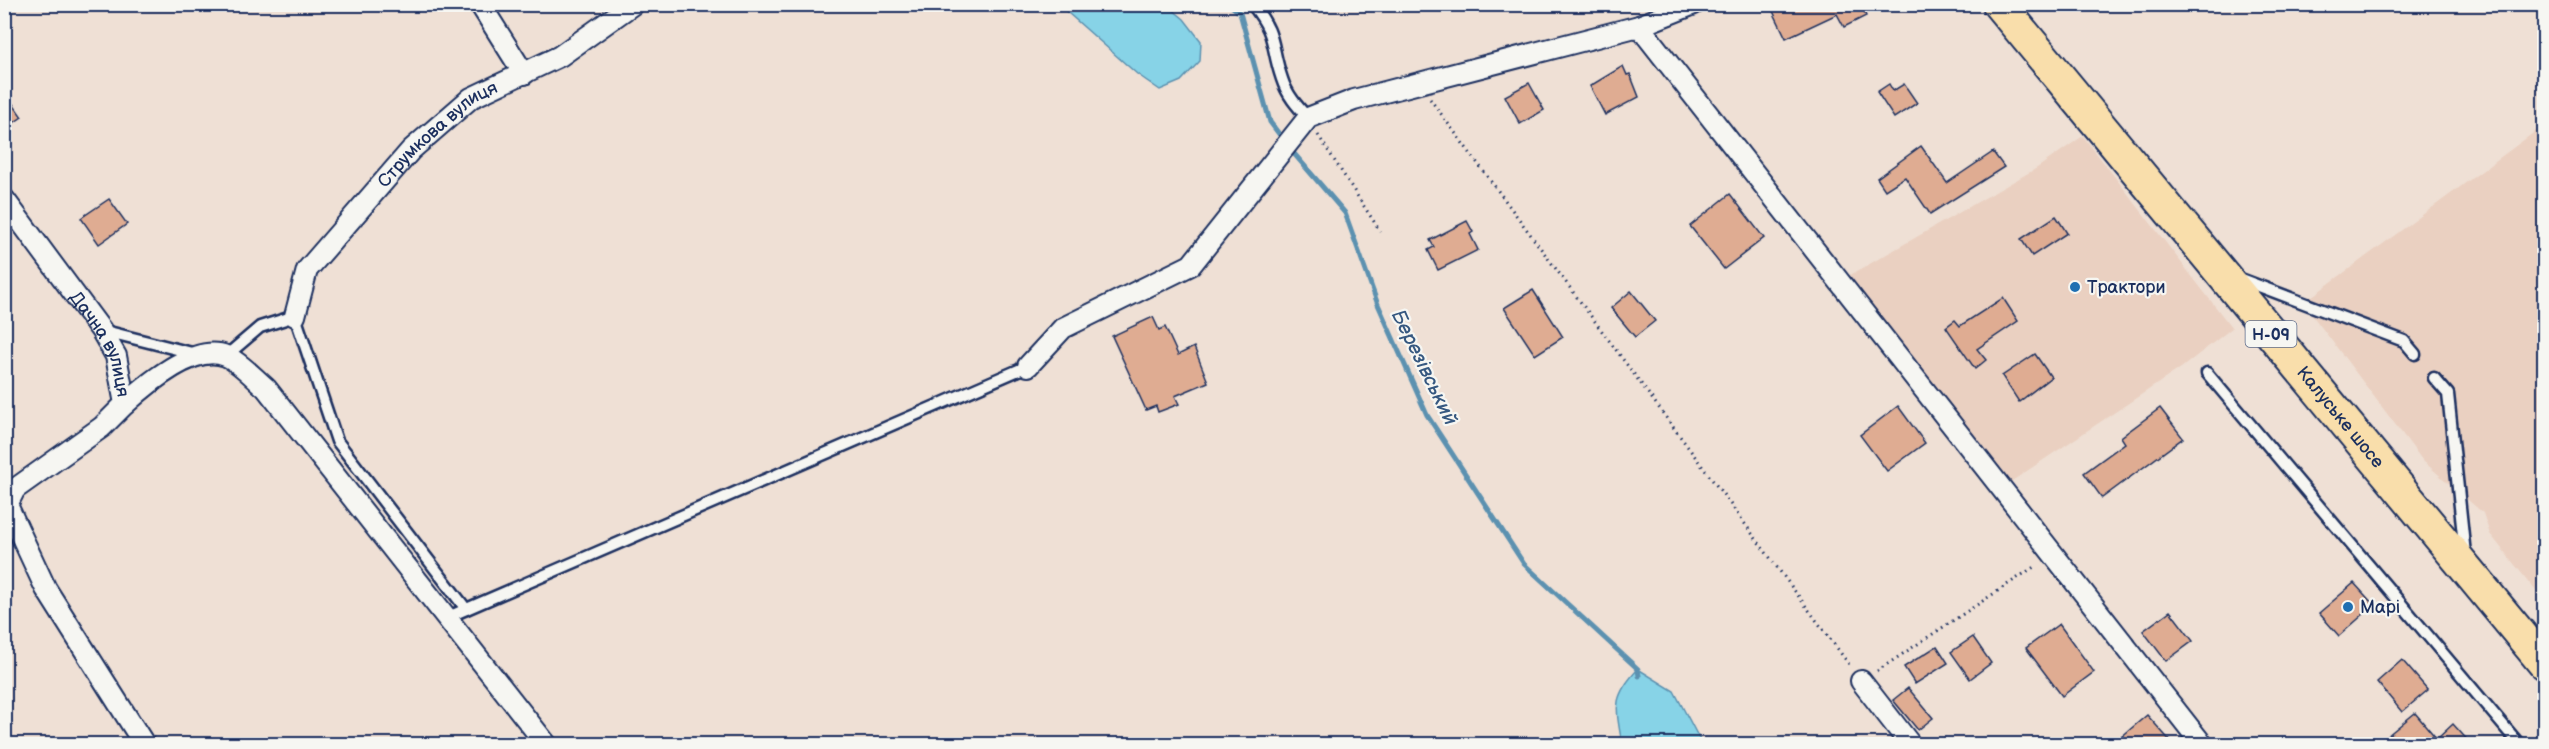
<svg xmlns="http://www.w3.org/2000/svg" width="2549" height="749" viewBox="0 0 2549 749" font-family="'Balsamiq Sans',sans-serif">
<rect width="100%" height="100%" fill="#efe0d5"/>
<filter id="ink" filterUnits="userSpaceOnUse"><feTurbulence type="fractalNoise" baseFrequency=".0167" numOctaves="2"/><feDisplacementMap in="SourceGraphic" scale="12" xChannelSelector="R" yChannelSelector="G"/><feConvolveMatrix kernelMatrix="1 2 1 2 8 2 1 2 1" color-interpolation-filters="sRGB"/></filter>
<g filter="url(#ink)">
<!-- built -->
<g fill="#ead0c1">
<polygon points="2544,125 2544,601 2490,534 2483,513 2423,461 2303,303"/>
<polygon points="2083,136 2232,328 2181,368 2006,485 1845,278 2037,168"/>
</g>
<!-- water -->
<g fill="#87d3e7" stroke="#5c91b0" stroke-width="1.5">
<polygon points="1059,5 1167,5 1184,19 1201,41 1200,61 1181,81 1160,90 1137,74"/>
<path d="M1638,669L1674,691L1702,744H1622C1616,708 1611,698 1638,669Z"/>
</g>
<g fill="none" stroke-linecap="round" stroke-linejoin="round">
<!-- stream -->
<g stroke="#5c91b0" stroke-width="5">
<polyline points="1229,4 1240,13 1270,122 1285,142"/>
<polyline points="1290,149 1345,213 1377,302 1427,415 1524,564 1638,669 1639,676"/>
</g>
</g>
<!-- building -->
<g fill="#dfac92" stroke="#1b2f5e" stroke-width="1.5">
<polygon points="1783,4 1860,4 1866,16 1844,27 1837,14 1786,38 1772,9"/>
<polygon points="1623,66 1627,75 1630,74 1639,97 1605,115 1590,86"/>
<polygon points="1529,83 1544,110 1520,124 1505,96"/>
<polygon points="1889,84 1893,91 1904,84 1917,103 1894,118 1877,92"/>
<polygon points="4,91 22,117 4,129"/>
<polygon points="1921,146 1947,183 1993,152 2004,167 1930,214 1905,177 1885,190 1877,178"/>
<polygon points="1730,194 1764,238 1724,269 1690,226"/>
<polygon points="109,199 127,224 99,244 81,218"/>
<polygon points="2056,216 2067,233 2032,256 2021,239"/>
<polygon points="1467,221 1473,232 1470,234 1478,250 1438,270 1428,250 1434,247 1430,240"/>
<polygon points="1533,290 1563,337 1535,355 1504,308"/>
<polygon points="1631,291 1655,321 1635,337 1611,308"/>
<polygon points="2003,298 2018,321 1977,349 1986,360 1975,369 1946,327 1955,320 1960,326"/>
<polygon points="1153,317 1159,330 1165,327 1178,355 1194,347 1208,382 1175,396 1179,404 1158,412 1156,406 1146,410 1112,336"/>
<polygon points="2035,354 2051,377 2019,402 2002,376"/>
<polygon points="1898,406 1925,443 1887,471 1860,435"/>
<polygon points="2160,408 2183,438 2102,498 2084,473 2125,443 2121,437"/>
<polygon points="2354,583 2374,605 2339,636 2319,613"/>
<polygon points="2170,611 2193,641 2166,661 2143,631"/>
<polygon points="2059,624 2094,672 2062,696 2026,648"/>
<polygon points="1973,637 1991,663 1970,679 1951,652"/>
<polygon points="1937,646 1948,663 1915,684 1904,667"/>
<polygon points="2402,660 2428,690 2402,712 2377,682"/>
<polygon points="1908,688 1933,718 1918,730 1893,700"/>
<polygon points="2415,713 2437,739 2453,724 2471,744 2394,744 2387,736"/>
<polygon points="2147,715 2173,744 2113,744"/>
</g>
<g fill="none" stroke-linecap="round" stroke-linejoin="round">
<!-- service casing -->
<g stroke="#1b2f5e" stroke-width="15">
<g id="service">
<path d="M1252,4C1278,36 1270,45 1282,79C1287,95 1297,106 1308,118"/>
<polyline points="2238,278 2404,341 2415,354"/>
<polyline points="101,330 196,354"/>
<polyline points="226,356 260,327 295,316 337,441 466,609"/>
<polyline points="2207,373 2519,744"/>
<polyline points="2434,378 2448,394 2465,554"/>
<polyline points="448,617 1028,366"/>
</g>
</g>
<!-- minor casing -->
<g stroke="#1b2f5e" stroke-width="24">
<g id="minor">
<polyline points="480,4 524,74"/>
<polyline points="1639,26 2202,744"/>
<path id="s1" d="M4,199L101,330L116,356L125,404L102,427L15,489L7,505L46,589L144,744"/>
<path id="s2" d="M295,316L307,270L411,150L471,98L560,56L633,4"/>
<polyline points="1028,366 1063,328 1191,265 1308,118 1354,100 1639,26 1694,4"/>
<path d="M125,404C147,384 195,343 226,356C240,362 255,379 266,388L546,744"/>
<polyline points="1861,681 1910,744"/>
</g>
</g>
<!-- primary casing -->
<g stroke="#1b2f5e" stroke-width="36">
<g id="primary">
<path id="s3" d="M1999,4L2544,663"/>
</g>
</g>
<!-- path -->
<g stroke="#1b2f5e" stroke-width="3" stroke-dasharray="1.5 4.5" stroke-linecap="butt">
<polyline points="1430,99 1851,667"/>
<polyline points="1318,135 1380,231"/>
<polyline points="1877,671 2037,565"/>
</g>
<!-- service -->
<use href="#service" stroke="#f6f6f2" stroke-width="10"/>
<!-- minor -->
<use href="#minor" stroke="#f6f6f2" stroke-width="20"/>
<!-- primary -->
<use href="#primary" stroke="#f9deab" stroke-width="32"/>
</g>
</g>
<!-- markers -->
<g fill="#1f6fb2" stroke="#f6f6f2" stroke-width="2">
<circle cx="2075" cy="287" r="6"/>
<circle cx="2348" cy="607" r="6"/>
</g>
<g text-anchor="middle" stroke-width="4.5" stroke-linejoin="round" paint-order="stroke">
<!-- shield labels -->
<rect fill="#f6f6f2" stroke="#5d6b8a" stroke-width="1.5" x="2245.5" y="321" width="51" height="26" rx="4.5"/>
<g font-size="16" font-weight="bold" fill="#1b2f5e">
<text x="2271" y="340">Н-09</text>
</g>
<!-- street labels -->
<g font-size="18" fill="#1b2f5e" stroke="#f6f6f2">
<text dy="6" stroke="none"><textPath href="#s2" startOffset="237">Струмкова вулиця</textPath></text>
<text dy="6" stroke="none"><textPath href="#s1" startOffset="176">Дачна вулиця</textPath></text>
<text dy="6" stroke="none"><textPath href="#s3" startOffset="536">Калуське шосе</textPath></text>
</g>
<!-- poi labels -->
<g font-size="18" fill="#1b2f5e" stroke="#f6f6f2" text-anchor="start">
<text x="2087" y="293">Трактори</text>
<text x="2360" y="613">Марі</text>
</g>
<!-- water labels -->
<g font-size="20" font-style="italic" fill="#365880" stroke="#f6f6f2">
<text transform="translate(1425 367) rotate(64)" y="7">Березівський</text>
</g>
</g>
<!-- margin -->
<rect width="2549" height="749" fill="none" stroke="#f6f6f2" stroke-width="24"/>
<rect x="12" y="12" width="2525" height="725" fill="none" stroke="#1b2f5e" stroke-width="2" filter="url(#ink)"/>
</svg>
